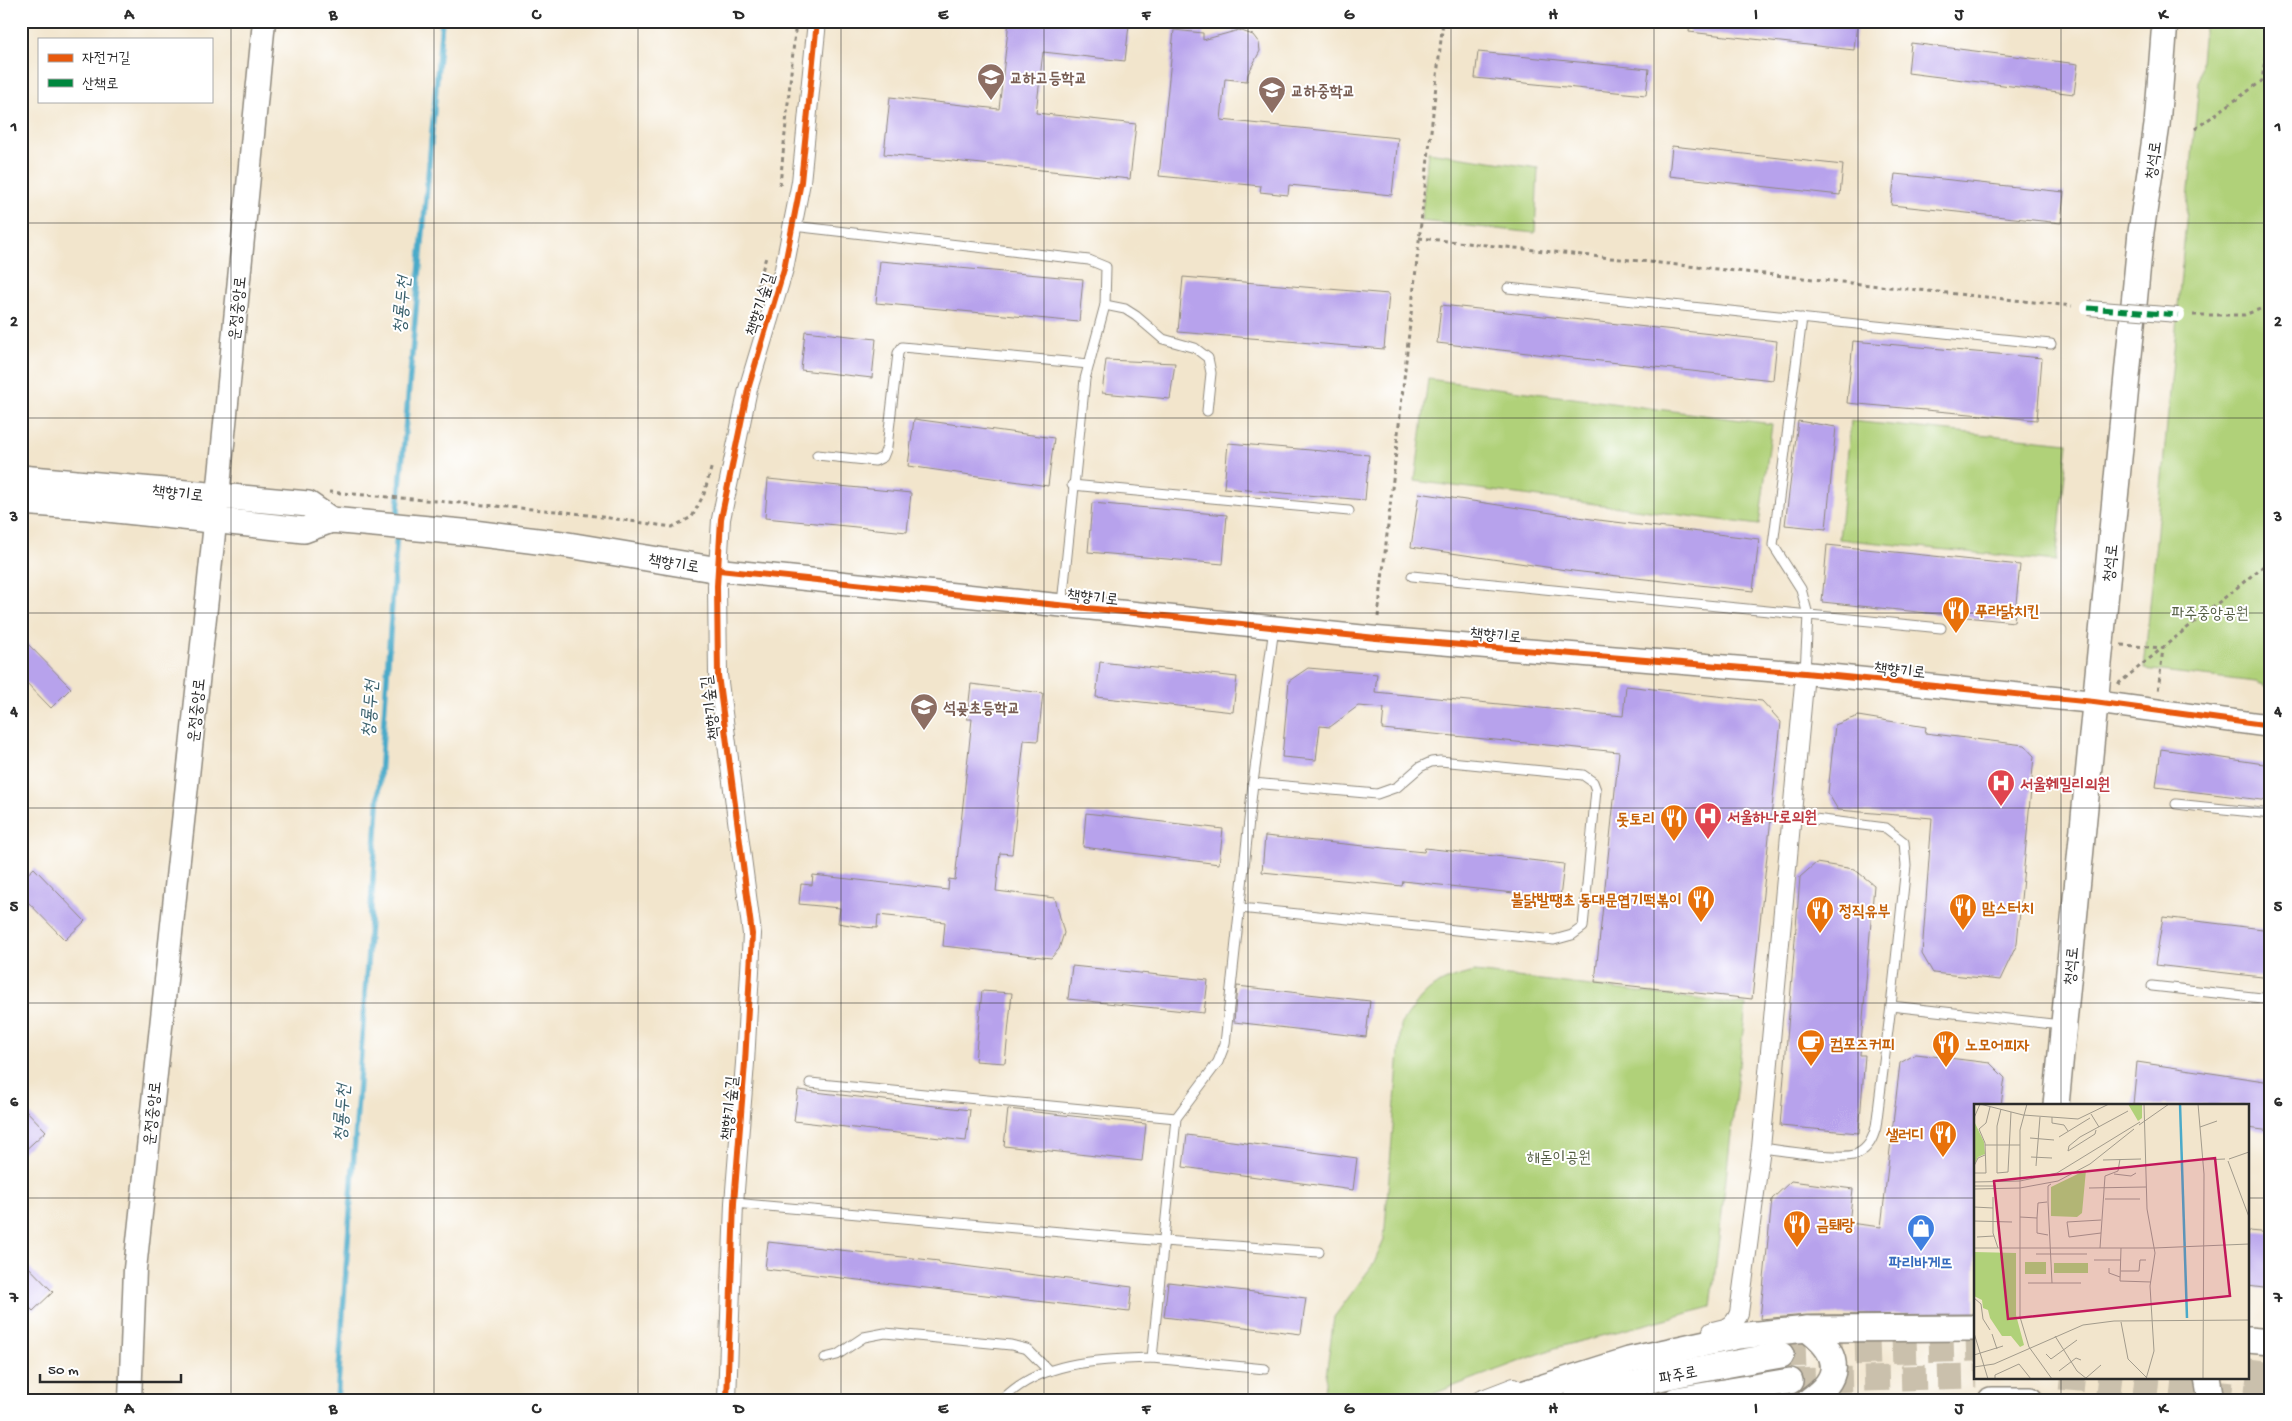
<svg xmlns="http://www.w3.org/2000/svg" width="2292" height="1421" viewBox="0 0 2292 1421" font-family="'Gochi Hand','Poor Story',sans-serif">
<rect width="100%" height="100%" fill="#fff"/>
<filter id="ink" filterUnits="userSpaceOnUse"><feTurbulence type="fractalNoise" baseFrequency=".02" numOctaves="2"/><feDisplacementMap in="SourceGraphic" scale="10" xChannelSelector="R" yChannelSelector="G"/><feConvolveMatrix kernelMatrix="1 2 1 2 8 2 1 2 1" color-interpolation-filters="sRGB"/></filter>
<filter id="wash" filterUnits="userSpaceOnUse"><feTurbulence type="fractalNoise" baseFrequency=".0096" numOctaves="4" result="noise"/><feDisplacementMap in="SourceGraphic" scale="20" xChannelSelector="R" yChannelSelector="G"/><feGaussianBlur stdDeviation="1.12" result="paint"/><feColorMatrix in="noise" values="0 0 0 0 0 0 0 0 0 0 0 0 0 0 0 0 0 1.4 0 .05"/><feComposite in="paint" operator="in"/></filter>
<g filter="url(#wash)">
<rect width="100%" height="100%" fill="#f2e5cc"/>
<!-- green -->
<g fill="#b0d179" stroke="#6e7e52">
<polygon points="2203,21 2271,21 2271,688 2256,682 2144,669 2204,29"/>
<polygon points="1428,152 1538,168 1535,233 1421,221"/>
<polygon points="1428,379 1772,424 1759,525 1415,481"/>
<polygon points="1851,421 2068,443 2056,561 1839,539"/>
<path d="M1475,972L1746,1005L1711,1307L1555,1348L1417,1400H1327L1324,1390L1334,1317L1374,1263L1384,1240L1401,1025C1425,990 1433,981 1475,972Z"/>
</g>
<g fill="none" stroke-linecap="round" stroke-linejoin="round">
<!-- stream -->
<g stroke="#4aaac9" stroke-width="5.5">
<polyline points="397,520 442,21"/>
<polyline points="337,1400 397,531"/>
</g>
</g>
<g id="blocks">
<!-- building -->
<g fill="#b7a2ec">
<polygon points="1009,21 1091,21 1129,25 1125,61 1043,52 1036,113 1136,124 1130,179 884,154 890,97 999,109"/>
<polygon points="1690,21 1857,21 1854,50 1689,32"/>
<polygon points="1174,30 1203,33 1203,40 1239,30 1253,35 1259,43 1260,51 1248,74 1247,81 1225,79 1221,120 1398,138 1392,195 1289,185 1288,195 1260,192 1261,186 1159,176"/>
<polygon points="1911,43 2078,64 2074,94 1908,73"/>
<polygon points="1478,52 1649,69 1646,95 1475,78"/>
<polygon points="1672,146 1843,165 1840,195 1669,176"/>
<polygon points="1895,174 2064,192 2061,223 1891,205"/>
<polygon points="880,261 1083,279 1079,322 876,303"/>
<polygon points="1183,277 1389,294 1384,349 1178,332"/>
<polygon points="1441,305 1777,341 1773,380 1437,343"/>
<polygon points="805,331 876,339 872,378 801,370"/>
<polygon points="1853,341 2042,358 2037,420 1847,403"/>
<polygon points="1106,360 1175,363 1170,399 1102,393"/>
<polygon points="914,419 1054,438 1048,486 908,466"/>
<polygon points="1798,421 1836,427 1826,529 1785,525"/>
<polygon points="1228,443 1369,455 1365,500 1224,488"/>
<polygon points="768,479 911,493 907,532 765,518"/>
<polygon points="1419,493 1598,520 1759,539 1753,591 1573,571 1411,547"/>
<polygon points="1092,503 1227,515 1223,564 1088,552"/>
<polygon points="1827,545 2020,565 2014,622 1822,602"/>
<polygon points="21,637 71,688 51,708 21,677"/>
<polygon points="1100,662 1237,677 1233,712 1096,697"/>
<polygon points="1308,668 1377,674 1375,692 1623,716 1626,686 1762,701 1781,722 1752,999 1595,982 1619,752 1382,729 1384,708 1358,706 1330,727 1320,726 1316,760 1282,757 1289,681"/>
<polygon points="971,684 1043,693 1038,741 1024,740 1012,854 1000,853 996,891 1055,898 1064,933 1059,949 1051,958 943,946 945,922 878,915 877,928 862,927 838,923 840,908 799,904 801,884 812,885 813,875 948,890 949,879 955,880 972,719 967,719"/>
<polygon points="1858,716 1926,727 1925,733 2024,745 2034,756 2017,944 2000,980 1933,973 1922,954 1932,818 1838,810 1828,793 1835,725"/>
<polygon points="2161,749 2271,765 2270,801 2156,787"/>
<polygon points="1086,813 1223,829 1219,864 1083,847"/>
<polygon points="1265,836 1424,852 1425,848 1564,864 1560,898 1403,881 1402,886 1262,872"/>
<polygon points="1816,863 1854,869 1874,885 1860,1055 1865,1055 1859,1133 1780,1126 1800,877"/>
<polygon points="34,868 85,921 65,940 21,895 21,880"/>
<polygon points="2163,917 2271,930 2271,978 2155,965"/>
<polygon points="1072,966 1208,980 1204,1013 1068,999"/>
<polygon points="1237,986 1370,1001 1366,1037 1234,1022"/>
<polygon points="982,991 1012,993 1005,1063 975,1061"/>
<polygon points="1916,1054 1990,1063 2005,1078 2001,1105 1976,1105 1975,1314 1807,1315 1760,1319 1772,1199 1791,1181 1853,1189 1849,1223 1881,1227 1900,1063"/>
<polygon points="2137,1062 2271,1082 2271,1131 2248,1128 2248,1105 2133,1105"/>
<polygon points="798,1090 970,1110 966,1141 794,1121"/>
<polygon points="21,1105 46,1131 21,1154"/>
<polygon points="1008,1109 1146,1124 1142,1161 1004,1146"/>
<polygon points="1187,1135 1357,1158 1353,1190 1183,1167"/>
<polygon points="2248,1231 2271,1233 2271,1289 2248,1286"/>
<polygon points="768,1242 939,1261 939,1263 1132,1287 1129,1312 765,1269"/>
<polygon points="21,1259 53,1292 33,1311 21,1299"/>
<polygon points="1168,1282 1306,1298 1301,1334 1164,1317"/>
</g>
</g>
</g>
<g filter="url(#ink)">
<use href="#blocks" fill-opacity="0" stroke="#8e887c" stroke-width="1"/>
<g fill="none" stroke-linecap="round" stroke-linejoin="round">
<!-- secondary-tunnel -->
<g stroke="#cac0ac" stroke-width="25" stroke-dasharray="25 12" stroke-linecap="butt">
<polyline points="1781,1355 1976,1349"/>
<polyline points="2248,1372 2271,1375"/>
<polyline points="2060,1377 2271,1399"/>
<polyline points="1790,1381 1976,1376"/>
</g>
<!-- service casing -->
<g stroke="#8e887c" stroke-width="11">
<g id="service">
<polyline points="793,226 1089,260 1106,267 1105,305 1085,379 1062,604"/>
<polyline points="1508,288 2051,344"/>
<polyline points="1105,305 1125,309 1136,316 1163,339 1195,348 1208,358 1211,373 1207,411"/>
<polyline points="1802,318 1773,545 1801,589 1808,615 1805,672"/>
<polyline points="817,455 875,461 883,457 887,447 898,353 902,347 1089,364"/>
<polyline points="1072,485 1349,511"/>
<polyline points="1412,576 1941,628"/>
<polyline points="2176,804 2271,814"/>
<polyline points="1791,816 1886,828 1904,842 1906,866 1891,1006 2061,1025"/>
<polyline points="1240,908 1554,940 1572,935 1583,927 1596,790 1593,782 1583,775 1440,761 1431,762 1420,767 1397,787 1377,794 1253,783"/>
<polyline points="2152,986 2271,999"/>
<polyline points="810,1083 1176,1118"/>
<path d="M1761,1148C1781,1150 1841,1161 1857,1154C1869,1148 1873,1138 1876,1127L1891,1006"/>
<polyline points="734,1203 1163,1241 1319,1252"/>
<polyline points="825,1358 837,1355 864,1337 885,1333 1011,1345 1027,1349 1049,1371"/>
<polyline points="1152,1358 1265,1369"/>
<path d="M1002,1400C1041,1360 1100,1360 1152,1358L1176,1118L1218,1062L1225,1044L1253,783L1274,628"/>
</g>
</g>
<!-- minor casing -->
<g stroke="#8e887c" stroke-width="20">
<g id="minor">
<path d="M1712,1331C1726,1328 1733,1328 1739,1313L1761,1148L1805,673"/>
<polyline points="727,1400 734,1203 745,1063 752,934 718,675 717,586 721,519 748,389 784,269 801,182 817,21"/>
<polyline points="1480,1400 1514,1387"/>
</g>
</g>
<!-- tertiary casing -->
<g stroke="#8e887c" stroke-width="25">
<g id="tertiary">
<polyline points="719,570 1376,638 1805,673 2094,702 2271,726"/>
<polyline points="130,1400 135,1269 218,496 264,21"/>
</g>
</g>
<!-- secondary casing -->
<g stroke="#8e887c" stroke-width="28">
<g id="secondary">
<polyline points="21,478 308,504 331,520"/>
<polyline points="21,502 88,507 304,530 331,520 473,533 562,544 719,570"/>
<polyline points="2056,1105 2141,232 2157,125 2165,21"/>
<path d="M1807,1329C1838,1352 1845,1375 1810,1400"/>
<polyline points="2248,1340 2271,1342"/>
<polyline points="2207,1377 2211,1400"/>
<polyline points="1503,1400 1629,1360 1738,1336 1807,1329 1976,1328"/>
<path d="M1576,1400C1643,1379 1712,1367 1781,1355"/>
<polyline points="1676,1400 1790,1381"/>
<polyline points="1991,1400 2030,1400"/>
</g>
</g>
<!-- path -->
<g stroke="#8e887c" stroke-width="3" stroke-dasharray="4 4" stroke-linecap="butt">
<polyline points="2195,129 2262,81 2266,52 2271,48"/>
<polyline points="780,185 796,21"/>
<polyline points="1419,238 2072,306"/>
<polyline points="758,285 766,257"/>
<polyline points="2193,315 2244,315 2271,305"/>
<polyline points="329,492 567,512 672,527 692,517 704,494 712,465"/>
<polyline points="1378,617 1443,21"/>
<polyline points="2121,645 2163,648 2158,692"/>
<polyline points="2118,684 2271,560"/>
</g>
<!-- service -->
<use href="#service" stroke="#fff" stroke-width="9"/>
<!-- minor -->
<use href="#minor" stroke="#fff" stroke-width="18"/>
<!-- tertiary -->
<use href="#tertiary" stroke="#fff" stroke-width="22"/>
<!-- secondary -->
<use href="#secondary" stroke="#fff" stroke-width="25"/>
<!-- pedestrian-bridge casing -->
<g stroke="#8e887c" stroke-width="16" stroke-linecap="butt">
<polyline id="pedestrian-bridge" points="2088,308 2178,315"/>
</g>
<!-- pedestrian-bridge -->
<use href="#pedestrian-bridge" stroke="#fff" stroke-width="14"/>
<!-- quiet -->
<polyline stroke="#00873e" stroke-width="5" stroke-dasharray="10 5" stroke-linecap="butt" points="2088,308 2178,315"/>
<!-- cycleway casing -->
<g stroke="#fff" stroke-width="9">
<g id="cycleway">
<polyline points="719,570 1376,638 1805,673 2094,702 2271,726"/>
<polyline points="727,1400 734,1203 745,1063 752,934 718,675 717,586 721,519 748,389 784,269 801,182 817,21"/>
</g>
</g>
<!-- cycleway -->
<use href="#cycleway" stroke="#e8590c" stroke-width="6"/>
</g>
</g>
<!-- grid -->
<path fill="none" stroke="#2b2b2b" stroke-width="1" stroke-opacity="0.55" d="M231,21V1400M434,21V1400M638,21V1400M841,21V1400M1044,21V1400M1248,21V1400M1451,21V1400M1654,21V1400M1858,21V1400M2061,21V1105M21,223H2271M21,418H2271M21,613H2271M21,808H2271M21,1003H2271M21,1198H1976M2248,1198H2271M2061,1377V1400"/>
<!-- icons -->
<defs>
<g id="school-pin" transform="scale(1.4375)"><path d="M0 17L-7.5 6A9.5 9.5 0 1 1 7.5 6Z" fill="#8d6e63" stroke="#fff"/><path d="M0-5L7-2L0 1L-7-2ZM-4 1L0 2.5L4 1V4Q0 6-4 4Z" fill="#fff"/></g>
<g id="restaurant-pin" transform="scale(1.4375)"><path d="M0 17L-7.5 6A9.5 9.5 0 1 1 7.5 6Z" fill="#e8710a" stroke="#fff"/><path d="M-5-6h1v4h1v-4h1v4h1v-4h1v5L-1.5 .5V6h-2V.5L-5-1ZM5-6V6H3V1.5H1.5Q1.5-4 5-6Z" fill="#fff"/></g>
<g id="hospital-pin" transform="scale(1.4375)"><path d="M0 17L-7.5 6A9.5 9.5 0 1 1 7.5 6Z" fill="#e0444e" stroke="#fff"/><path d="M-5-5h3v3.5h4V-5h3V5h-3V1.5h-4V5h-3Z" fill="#fff"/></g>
<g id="cafe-pin" transform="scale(1.4375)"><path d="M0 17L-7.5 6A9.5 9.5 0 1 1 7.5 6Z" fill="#e8710a" stroke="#fff"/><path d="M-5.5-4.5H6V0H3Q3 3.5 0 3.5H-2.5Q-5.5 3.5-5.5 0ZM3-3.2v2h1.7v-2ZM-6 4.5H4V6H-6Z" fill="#fff"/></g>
<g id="shop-pin" transform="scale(1.4375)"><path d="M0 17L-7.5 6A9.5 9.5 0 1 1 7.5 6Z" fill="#3f7fe0" stroke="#fff"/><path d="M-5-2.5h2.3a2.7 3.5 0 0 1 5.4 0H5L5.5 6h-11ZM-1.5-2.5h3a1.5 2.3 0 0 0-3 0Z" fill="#fff"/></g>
</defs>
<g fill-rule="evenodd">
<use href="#school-pin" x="991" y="77"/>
<use href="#school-pin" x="1272" y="90"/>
<use href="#restaurant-pin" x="1956" y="610"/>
<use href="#school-pin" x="924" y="707"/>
<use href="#hospital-pin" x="2001" y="783"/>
<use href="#hospital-pin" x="1708" y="816"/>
<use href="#restaurant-pin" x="1674" y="818"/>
<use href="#restaurant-pin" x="1701" y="899"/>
<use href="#restaurant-pin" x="1963" y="907"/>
<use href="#restaurant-pin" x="1820" y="910"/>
<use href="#cafe-pin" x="1811" y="1043"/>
<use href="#restaurant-pin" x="1946" y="1044"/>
<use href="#restaurant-pin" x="1943" y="1134"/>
<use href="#restaurant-pin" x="1797" y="1224"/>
<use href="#shop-pin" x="1921" y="1228"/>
</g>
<g text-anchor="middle" stroke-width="4" stroke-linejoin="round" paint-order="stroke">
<!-- education labels -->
<g font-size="16" font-weight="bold" fill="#785e54" stroke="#fff" text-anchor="start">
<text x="1010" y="83">교하고등학교</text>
<text x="1291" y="96">교하중학교</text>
<text x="943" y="713">석곶초등학교</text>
</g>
<!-- street labels -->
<g font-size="16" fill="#2b2b2b" stroke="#fff">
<text transform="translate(2152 160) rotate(-82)" y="6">청석로</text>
<text transform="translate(759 304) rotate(-73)" y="6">책향기숲길</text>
<text transform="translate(236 308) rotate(-84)" y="6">운정중앙로</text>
<text transform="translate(178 492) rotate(6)" y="6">책향기로</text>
<text transform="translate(674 562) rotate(9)" y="6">책향기로</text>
<text transform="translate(2109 563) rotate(-84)" y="6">청석로</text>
<text transform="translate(1093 596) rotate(6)" y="6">책향기로</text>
<text transform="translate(1496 634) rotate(5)" y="6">책향기로</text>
<text transform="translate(1900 669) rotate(6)" y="6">책향기로</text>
<text transform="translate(709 708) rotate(-97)" y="6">책향기숲길</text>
<text transform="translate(195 710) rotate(-84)" y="6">운정중앙로</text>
<text transform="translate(2070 966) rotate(-85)" y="6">청석로</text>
<text transform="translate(728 1108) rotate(-85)" y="6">책향기숲길</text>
<text transform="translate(151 1113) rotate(-84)" y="6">운정중앙로</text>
<text transform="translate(1678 1374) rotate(-12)" y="6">파주로</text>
</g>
<!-- food labels -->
<g font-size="16" font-weight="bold" fill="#c56008" stroke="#fff" text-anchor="start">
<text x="1975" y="616">푸라닭치킨</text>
<text x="1655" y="824" text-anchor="end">돗토리</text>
<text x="1682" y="905" text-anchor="end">불닭발땡초 동대문엽기떡볶이</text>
<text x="1982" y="913">맘스터치</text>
<text x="1839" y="916">정직유부</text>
<text x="1830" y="1049">컴포즈커피</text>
<text x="1965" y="1050">노모어피자</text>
<text x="1924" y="1140" text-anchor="end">샐러디</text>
<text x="1816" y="1230">금퇘랑</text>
</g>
<!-- park labels -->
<g font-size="16" fill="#535d42" stroke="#fff">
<text x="2210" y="618">파주중앙공원</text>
<text x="1559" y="1162">해돋이공원</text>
</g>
<!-- health labels -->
<g font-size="16" font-weight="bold" fill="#be3a42" stroke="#fff" text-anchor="start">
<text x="2020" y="789">서울훼밀리의원</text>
<text x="1727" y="822">서울하나로의원</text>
</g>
<!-- shop labels -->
<g font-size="16" font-weight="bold" fill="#366cbe" stroke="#fff">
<text x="1921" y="1268">파리바게뜨</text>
</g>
<!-- water labels -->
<g font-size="18" font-style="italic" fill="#375e6a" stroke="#fff">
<text transform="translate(401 305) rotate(-85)" y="6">청룡두천</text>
<text transform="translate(369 709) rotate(-86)" y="6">청룡두천</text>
<text transform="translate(341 1113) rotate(-86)" y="6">청룡두천</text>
</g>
</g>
<!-- overview -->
<g transform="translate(1974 1104)">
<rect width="275" height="275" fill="#f2e5cc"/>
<path d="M154,0H168V14L164,17ZM0,17L10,38L11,50L4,53L0,61ZM112,66L108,109L103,113L77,112V83ZM0,148L42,149V211L50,241L46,243L37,232H28L16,214L14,206L9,204L8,196L0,192ZM51,158H72V170H51ZM80,159H114V169H80Z" fill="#b0d179"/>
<path fill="none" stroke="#4aaac9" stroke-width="2.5" d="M206,0L213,214"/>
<path fill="none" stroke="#a29b8c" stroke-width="1" d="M6,0L49,11L104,15L135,0M53,0L46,26V213L55,243L78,275M77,0H103M170,0L173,105L181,149L176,182L180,247L172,275M224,0L230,70L229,275M27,5L23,22V69L34,68L37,8M117,10L125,23M78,13V19L90,21L94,27M0,14L6,0M165,21L195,0M226,23L243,17M122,26L121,30L94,47L95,42L106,33L154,7M85,33L116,14M56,34L80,36M11,41H46M57,53L78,54M255,55L275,48M129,56L167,55M229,56L251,55M254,57L275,113M0,62L4,54L11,51M62,62L66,13M0,69H12L11,39L5,25L12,19L16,3M140,70L157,72L162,69M0,78L46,77L83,69L166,18M77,80L74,82V98L78,179M0,82H22M115,84L172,83M0,85L46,84L84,77L116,60L160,25M19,93V129L24,144M131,95H166M0,103L19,104M46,113L63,114V129L74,131M63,114L64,99L73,98M0,117L38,118M127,129L95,133L93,118L127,116M3,133L20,132M0,144H180M126,144L131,72L144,67L146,55M147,144L146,177L177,178M180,144L275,140M62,150H113M120,156H147M135,164V169L146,173M147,167H165L166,156H172M54,179H107M0,194L7,200L9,215L16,226M147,218L154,255L172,273M0,229L14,275M18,230L23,245M81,232L103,267L113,275M72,250L77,255L103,236M0,251L29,242M0,263L20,260L109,221L140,217L275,216M85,267L102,254L107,256M112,274L127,261M21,275V271L45,260L57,275"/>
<path fill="#c2185b" fill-opacity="0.15" stroke="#c2185b" stroke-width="2.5" d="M241,54L256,192L34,215L20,77Z"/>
<rect width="275" height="275" fill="none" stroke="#2b2b2b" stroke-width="2.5"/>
</g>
<!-- margin -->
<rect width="2292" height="1421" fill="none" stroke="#fff" stroke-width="55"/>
<!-- legend -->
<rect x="38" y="38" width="175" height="65" fill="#ffffff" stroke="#aaaaaa"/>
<rect x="48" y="54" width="25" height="8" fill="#e8590c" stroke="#aaaaaa"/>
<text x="82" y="62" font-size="15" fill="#2b2b2b">자전거길</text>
<rect x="48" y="79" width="25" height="8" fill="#00873e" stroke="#aaaaaa"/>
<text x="82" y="88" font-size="15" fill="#2b2b2b">산책로</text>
<!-- scale -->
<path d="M40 1374v8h141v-8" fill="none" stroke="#2b2b2b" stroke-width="2.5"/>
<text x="48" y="1374" font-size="15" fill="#2b2b2b" stroke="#ffffff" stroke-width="4" paint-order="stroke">50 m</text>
<rect x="28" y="28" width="2236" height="1366" fill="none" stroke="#2b2b2b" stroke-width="2"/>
<g font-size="16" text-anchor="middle" font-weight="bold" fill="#2b2b2b">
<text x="129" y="19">A</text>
<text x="333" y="19">B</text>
<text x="536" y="19">C</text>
<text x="739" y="19">D</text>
<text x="943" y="19">E</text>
<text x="1146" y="19">F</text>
<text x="1349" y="19">G</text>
<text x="1553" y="19">H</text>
<text x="1756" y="19">I</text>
<text x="1959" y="19">J</text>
<text x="2163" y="19">K</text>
<text x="14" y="131">1</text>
<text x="2278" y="131">1</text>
<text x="14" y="326">2</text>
<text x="2278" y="326">2</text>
<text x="14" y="521">3</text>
<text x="2278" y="521">3</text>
<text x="14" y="716">4</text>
<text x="2278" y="716">4</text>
<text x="14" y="911">5</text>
<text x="2278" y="911">5</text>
<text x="14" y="1106">6</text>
<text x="2278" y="1106">6</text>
<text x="14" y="1302">7</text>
<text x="2278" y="1302">7</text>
<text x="129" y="1413">A</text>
<text x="333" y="1413">B</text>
<text x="536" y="1413">C</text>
<text x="739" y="1413">D</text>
<text x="943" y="1413">E</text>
<text x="1146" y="1413">F</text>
<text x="1349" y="1413">G</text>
<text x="1553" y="1413">H</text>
<text x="1756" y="1413">I</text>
<text x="1959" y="1413">J</text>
<text x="2163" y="1413">K</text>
</g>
</svg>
